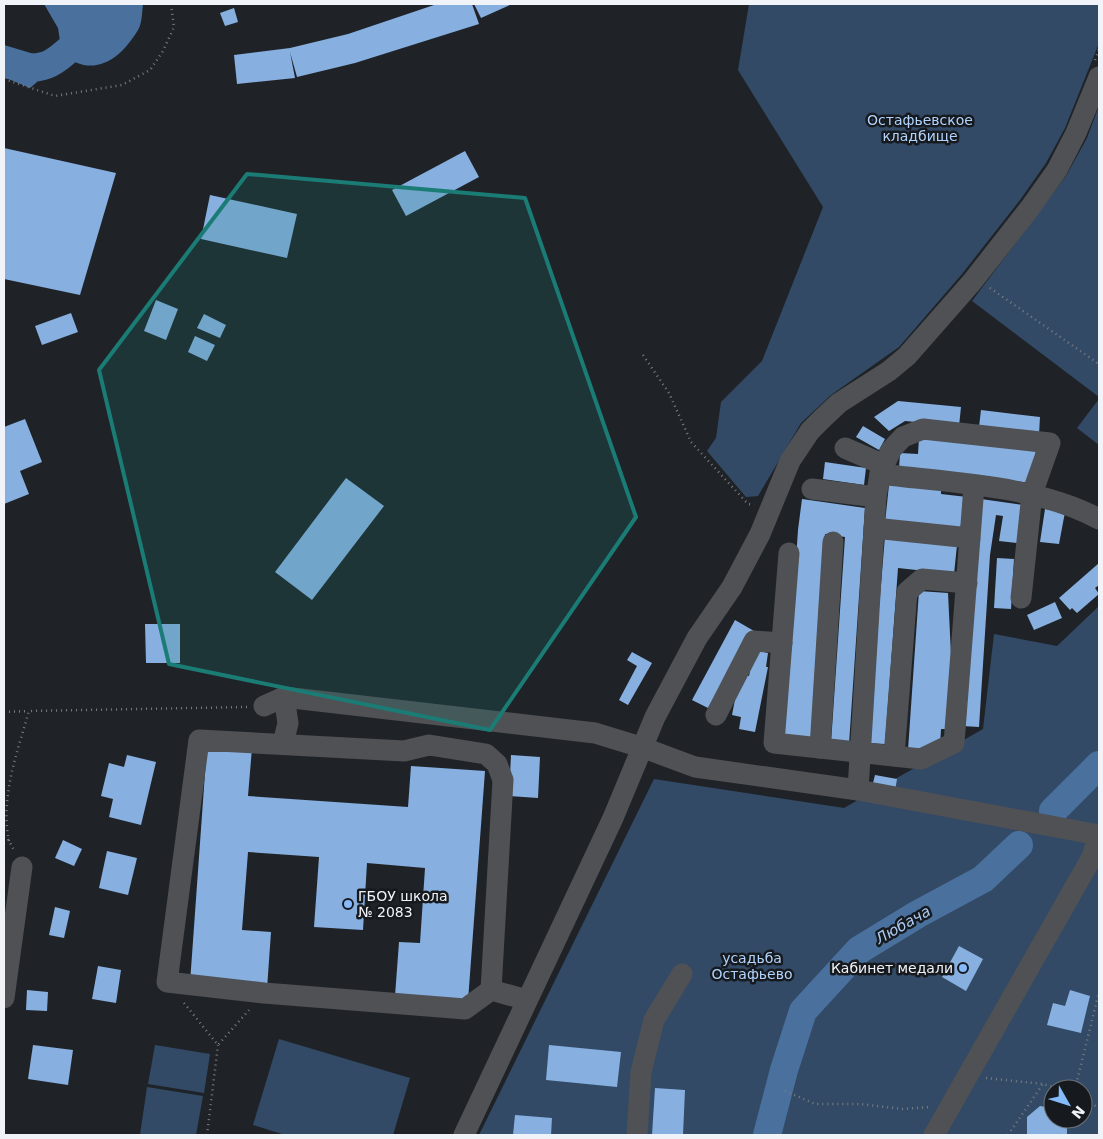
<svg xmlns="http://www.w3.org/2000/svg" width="1103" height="1139" viewBox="0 0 1103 1139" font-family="'DejaVu Sans',sans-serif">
<rect width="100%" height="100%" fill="#1f2328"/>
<!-- green -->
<g fill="#324a66" fill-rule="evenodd">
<polygon points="749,4 1099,4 1099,43 1065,128 1046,163 1020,200 962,274 899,347 831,395 801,423 758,496 746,497 707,451 716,438 721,402 762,361 823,207 738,70"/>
<polygon points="1099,106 1099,397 972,301 1066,176 1087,138"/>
<polygon points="1099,399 1099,445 1077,428"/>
<path d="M1099,606V1135H479L654,779L844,808L983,729L994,634L1057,646ZM1053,1089H1083V1119H1053Z"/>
<polygon points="279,1039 410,1078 393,1135 285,1135 253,1125"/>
<polygon points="155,1045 210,1054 204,1093 148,1084"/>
<polygon points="147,1087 203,1096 196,1135 140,1135"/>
</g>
<!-- water -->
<g fill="#4a719e">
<path d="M44,4H143C142,12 142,24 138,30C120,60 93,79 62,54L58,28Z"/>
<polygon points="4,45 34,54 46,66 37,82 30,88 4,77"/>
</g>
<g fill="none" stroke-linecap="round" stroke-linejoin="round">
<!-- river -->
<g stroke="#4a719e" stroke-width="28">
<path d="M4,64C17,66 30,70 43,66C61,62 101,22 98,4"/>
<polyline points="1053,811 1099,765"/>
<polyline points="767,1135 784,1070 803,1011 859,950 918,914 983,879 1019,845"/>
</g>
</g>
<!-- building -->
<g fill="#87b0e0">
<polygon points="437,4 472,4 479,24 355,63 297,77 290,52 295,78 237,84 234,55 290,48 348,34"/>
<polygon points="474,4 512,4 481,18"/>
<polygon points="234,8 238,22 225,26 220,13"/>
<polygon points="4,148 116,173 80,295 4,279"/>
<polygon points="465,151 479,177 406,216 392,190"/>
<polygon points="210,195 297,214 287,258 201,239"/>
<polygon points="156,300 178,309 166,340 144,331"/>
<polygon points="71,313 78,332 42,345 35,326"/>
<polygon points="204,314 226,325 220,338 197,328"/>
<polygon points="195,336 215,345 207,361 188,352"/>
<polygon points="898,401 961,407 959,426 905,421 889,431 874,417"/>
<polygon points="981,410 1040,417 1039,434 979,427"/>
<polygon points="25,419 42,462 20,471 29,494 4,504 4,427"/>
<polygon points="863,426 885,439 879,450 856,437"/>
<polygon points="919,438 1036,450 1033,483 899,469 900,453 918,454"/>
<polygon points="825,462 866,468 864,485 823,479"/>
<polygon points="346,478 384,506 312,600 275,572"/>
<polygon points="889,485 941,490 941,494 967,497 960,529 885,523"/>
<polygon points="802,499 865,508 849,744 831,743 845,537 825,534 811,739 784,737 798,530"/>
<polygon points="981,499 1023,505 1017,543 999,541 1003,516 996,515 990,555 979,727 962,726"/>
<polygon points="1045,509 1065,512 1059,544 1040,542"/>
<polygon points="885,536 957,545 954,574 898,568 885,744 868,743"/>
<polygon points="997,558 1014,559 1011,609 994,608"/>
<polygon points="1099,563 1099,585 1095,588 1099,594 1077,613 1072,608 1070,610 1059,598"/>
<polygon points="919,591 948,593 951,655 946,729 941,729 940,746 908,750"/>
<polygon points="1055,602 1062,618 1034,630 1027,615"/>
<polygon points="735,620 754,631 708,708 692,700"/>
<polygon points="145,624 180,624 180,663 146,663"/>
<polygon points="754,650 768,653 766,667 768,667 755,732 739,729 741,717 732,715 740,674 749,676"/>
<polygon points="632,652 652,663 628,705 619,700 637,666 627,660"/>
<polygon points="207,745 252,748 248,796 408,807 411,766 485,771 468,1001 395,996 399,942 420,943 425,868 367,863 363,930 314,927 319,857 248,852 242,930 271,932 267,989 190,983"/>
<polygon points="127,755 156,762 141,825 109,817 113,799 101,796 109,763 124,767"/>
<polygon points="511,755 540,757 538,798 509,796"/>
<polygon points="875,775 897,779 895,791 872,787"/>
<polygon points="63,840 82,849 74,866 55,858"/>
<polygon points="107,851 137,858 128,895 99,888"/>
<polygon points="55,907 70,911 64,938 49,935"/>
<polygon points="959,946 983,959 966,991 942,977"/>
<polygon points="98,966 121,970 116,1003 92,999"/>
<polygon points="27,990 48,992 47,1011 26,1010"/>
<polygon points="1070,990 1090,996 1081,1033 1047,1025 1053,1003 1065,1006"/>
<polygon points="33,1045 73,1050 68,1085 28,1079"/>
<polygon points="549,1045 621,1052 617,1087 546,1080"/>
<polygon points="655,1088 685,1090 683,1135 652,1135"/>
<polygon points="1040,1106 1053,1108 1053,1119 1067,1119 1067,1135 1027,1135 1027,1117"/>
<polygon points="515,1115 552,1118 551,1135 513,1135"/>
</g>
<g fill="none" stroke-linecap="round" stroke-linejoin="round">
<!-- path -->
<g stroke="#797d81" stroke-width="2.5" stroke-dasharray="1 4" stroke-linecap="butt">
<polyline points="1095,60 1099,49"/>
<polyline points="4,79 55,96 122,85 150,70 163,51 174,27 171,4"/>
<polyline points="990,288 1099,364"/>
<polyline points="643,355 669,393 691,442 748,504 754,505"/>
<polyline points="4,712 29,711"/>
<polyline points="8,839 15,852"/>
<path d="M9,841C0,798 17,753 29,711L247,707"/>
<polyline points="184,1003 218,1045 249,1010"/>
<polyline points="986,1078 1043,1084 1059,1089"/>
<polyline points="1075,1089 1099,992"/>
<polyline points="785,1091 815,1104 860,1104 903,1109 929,1107"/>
<polyline points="1083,1096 1099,1109"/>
<polyline points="207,1135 218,1045"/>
<polyline points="1008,1135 1043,1084"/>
</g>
<!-- minor -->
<g stroke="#4f5154" stroke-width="21">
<polyline points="845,448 884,465"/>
<path d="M880,474C951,483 1036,485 1099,519"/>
<polyline points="812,489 876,497"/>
<polyline points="874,528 970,538"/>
<polyline points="789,553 774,743 921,759 954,743 974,486"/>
<polyline points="264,706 284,697 595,733 644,748 695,767 858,790 1099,835"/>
<polyline points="716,715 754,641 782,643"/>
<polyline points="283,744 288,723 284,697"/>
<polyline points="820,748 833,542"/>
<polyline points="894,756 907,592 922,579 967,583"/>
<polyline points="858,790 876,497 880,474 891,450 903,437 923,429 1050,443 1032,494 1021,598"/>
<polyline points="491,990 503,780 497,764 486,754 429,745 404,751 199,740 167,982 264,993 465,1009 491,990 527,1000"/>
<polyline points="4,998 22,867"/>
<polyline points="464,1135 613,818 655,717 697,638 732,587 760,534 790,461 810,431 824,417 839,403 889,371 907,356 972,282 1030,208 1057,170 1076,133 1099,77"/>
<polyline points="637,1135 641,1072 654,1020 682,974"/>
<polyline points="934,1135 1092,857 1099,835"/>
</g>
</g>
<!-- marked area -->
<path fill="#1a7c75" fill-opacity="0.2" stroke="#1a7c75" stroke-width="4" stroke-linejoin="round" d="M247,174L525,198L636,517L490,730L169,664L99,370Z"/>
<!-- markers -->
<g fill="#85bbfb" stroke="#161a1f" stroke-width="2">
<circle cx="348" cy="904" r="5"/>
<circle cx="963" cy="968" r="5"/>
</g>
<g text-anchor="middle" stroke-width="5" stroke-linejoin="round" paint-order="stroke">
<!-- park labels -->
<g font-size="14" fill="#b1d3fc" stroke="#161a1f">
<text x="920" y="125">Остафьевское<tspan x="920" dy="16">кладбище</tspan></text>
<text x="752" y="963">усадьба<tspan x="752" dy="16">Остафьево</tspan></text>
</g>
<!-- poi labels -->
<g font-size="14" fill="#f0f3f7" stroke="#161a1f" text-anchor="start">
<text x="358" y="901">ГБОУ школа<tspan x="358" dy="16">№ 2083</tspan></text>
<text x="953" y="973" text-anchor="end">Кабинет медали</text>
</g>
<!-- water labels -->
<g font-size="15" font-style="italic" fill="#a9cbf4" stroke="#161a1f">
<text transform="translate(903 925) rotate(-30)" y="5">Любача</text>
</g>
</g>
<!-- border -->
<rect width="1103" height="1139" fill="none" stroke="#f0f3f7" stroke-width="10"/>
<!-- north arrow -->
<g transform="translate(1068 1104) rotate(129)"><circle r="24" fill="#161a1f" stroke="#6d7175"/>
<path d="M0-4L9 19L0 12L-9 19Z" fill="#85bbfb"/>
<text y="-8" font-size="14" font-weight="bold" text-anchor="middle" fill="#f0f3f7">N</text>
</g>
</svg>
